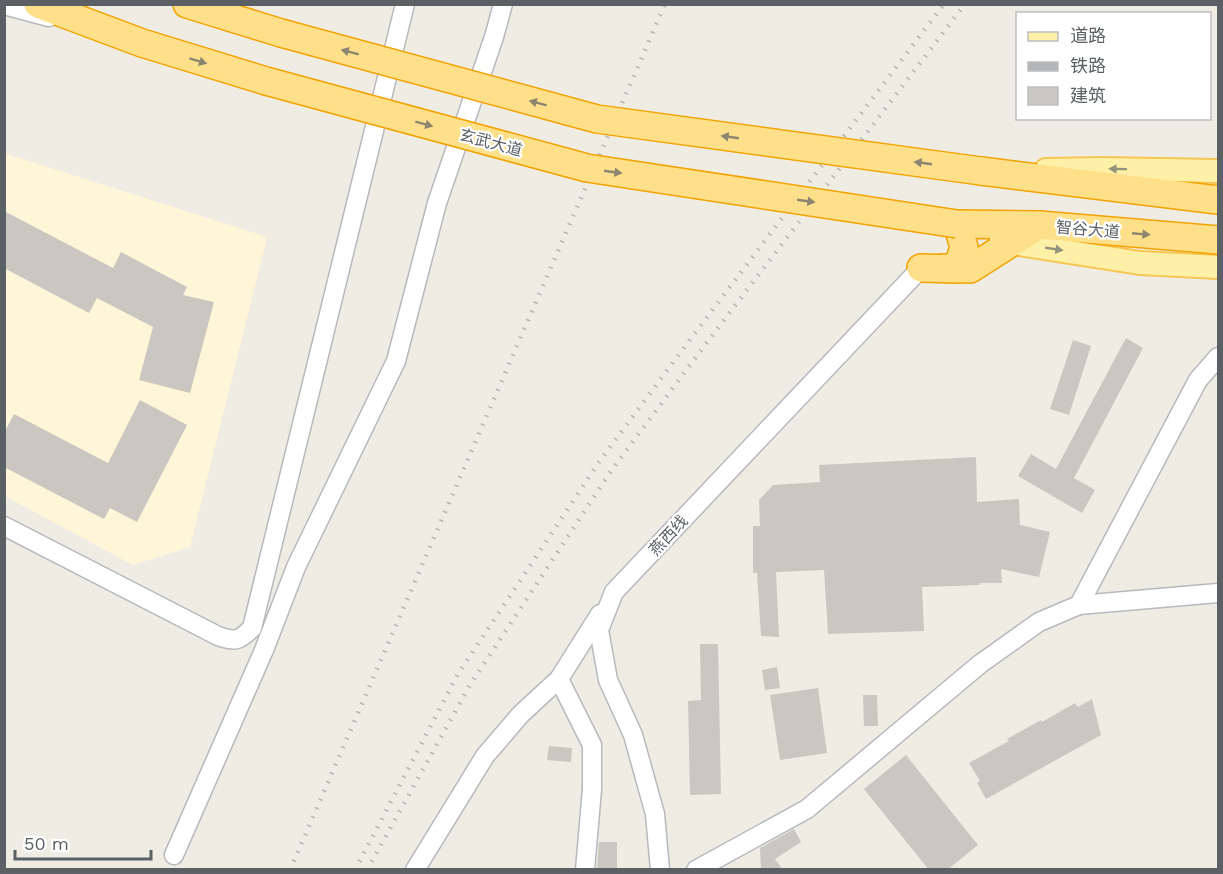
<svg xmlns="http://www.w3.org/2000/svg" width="1223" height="874" viewBox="0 0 1223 874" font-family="'Work Sans','Noto Sans SC',sans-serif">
<rect width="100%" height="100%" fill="#efece3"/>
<!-- commercial -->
<polygon fill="#fff5d8" points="4,153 267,237 190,547 133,565 5,496"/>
<!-- building -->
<g fill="#cac7c0">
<polygon points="4,211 113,268 121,252 187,287 183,295 214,302 190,393 139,380 153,327 97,298 89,313 4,268"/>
<polygon points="1126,338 1143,348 1074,478 1095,490 1082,513 1018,476 1031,454 1056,469"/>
<polygon points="1073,340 1091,346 1069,415 1050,409"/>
<polygon points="140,400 187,425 137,522 110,508 104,519 4,467 4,433 14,414 108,463"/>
<polygon points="976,457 977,502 1019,499 1020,525 1050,532 1039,577 1001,569 1002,583 980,583 979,585 922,587 924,631 828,634 824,570 776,572 779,637 761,636 757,573 753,573 753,526 760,526 759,500 773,485 820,482 819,465"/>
<polygon points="700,644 718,644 721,794 690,795 688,701 701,700"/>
<polygon points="777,667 780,688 765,690 762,670"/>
<polygon points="818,688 827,753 780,760 770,695"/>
<polygon points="863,695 877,695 878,726 864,726"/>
<polygon points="1092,699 1101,735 986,799 977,783 980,781 969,763 1009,741 1007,739 1041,720 1042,722 1075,703 1078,707"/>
<polygon points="549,746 572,748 571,762 547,760"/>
<polygon points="906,755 978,845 947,870 929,870 864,789"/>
<polygon points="794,829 801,842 775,859 783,870 761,870 760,848"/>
<polygon points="599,842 617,842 617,870 597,870"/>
</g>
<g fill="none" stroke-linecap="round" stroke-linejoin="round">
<!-- minor casing -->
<g stroke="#b6b9be" stroke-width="21">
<g id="minor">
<polyline points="4,5 49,17"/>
<path d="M4,526L218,636C235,642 239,641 252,628L405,4"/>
<polyline points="1079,605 1218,593"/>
<polyline points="559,679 592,745 592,789 585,870"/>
<polyline points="174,855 264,650 296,567 396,361 437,203 494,37 503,4"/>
<polyline points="415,870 485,756 521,714 559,679 600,614"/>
<polyline points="660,870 655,814 633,735 608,680 599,630 614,592 921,268"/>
<polyline points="696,870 807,809 980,664 1039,622 1079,605 1198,380 1218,357"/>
</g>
</g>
<!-- major casing -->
<g stroke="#f5c655" stroke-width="26">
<g id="major">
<polyline points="1046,170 1102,169 1218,171"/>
<polyline points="1001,239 1012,243 1140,263 1218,267"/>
</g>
</g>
<!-- highway casing -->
<g stroke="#f2a300" stroke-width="30">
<g id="highway">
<polyline points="38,4 142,43 266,81"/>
<polyline points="187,4 281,33"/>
<polyline points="981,171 1218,200"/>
<polyline points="921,268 957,269 964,247 957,224 1039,225 1218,240"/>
<polyline points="943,268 970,269 1039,225"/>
</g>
</g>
<!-- minor -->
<use href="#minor" stroke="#fff" stroke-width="18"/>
<!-- major -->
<use href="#major" stroke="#fff0a8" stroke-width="22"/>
<!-- highway -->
<use href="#highway" stroke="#ffe08a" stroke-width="27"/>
<!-- rail -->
<g stroke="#b4b5b6" stroke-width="4.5" stroke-dasharray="1.5 8" stroke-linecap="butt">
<polyline points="290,870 665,4"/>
<polyline points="355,870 458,674 599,462 689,341 944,4"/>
<polyline points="367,870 470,685 611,471 702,349 965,4"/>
</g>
<!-- highway-bridge casing -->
<g stroke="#f2a300" stroke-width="30" stroke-linecap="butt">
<g id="highway-bridge">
<polyline points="281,33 597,119 981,171"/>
<polyline points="266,81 587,168 957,224"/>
</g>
</g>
<!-- highway-bridge -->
<use href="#highway-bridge" stroke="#ffe08a" stroke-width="27"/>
</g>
<!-- one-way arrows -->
<defs><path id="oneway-solid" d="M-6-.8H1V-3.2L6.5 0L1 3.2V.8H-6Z" transform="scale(1.5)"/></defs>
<g fill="#8c8670">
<use href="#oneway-solid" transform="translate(350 52) rotate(-165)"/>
<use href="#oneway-solid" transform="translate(198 61) rotate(17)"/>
<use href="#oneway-solid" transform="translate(538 103) rotate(-165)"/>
<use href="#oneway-solid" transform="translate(424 124) rotate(15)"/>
<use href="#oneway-solid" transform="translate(730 137) rotate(-172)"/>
<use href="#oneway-solid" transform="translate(923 163) rotate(-172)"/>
<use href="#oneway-solid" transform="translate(613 172) rotate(8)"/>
<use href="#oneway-solid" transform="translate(806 201) rotate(8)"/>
<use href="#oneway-solid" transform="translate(1141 234) rotate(5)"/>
</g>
<g fill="#94927c">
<use href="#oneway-solid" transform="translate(1118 169) rotate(-179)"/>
<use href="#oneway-solid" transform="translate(1054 249) rotate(9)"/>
</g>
<g text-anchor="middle" stroke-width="4.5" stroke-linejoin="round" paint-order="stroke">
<!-- street labels -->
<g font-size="16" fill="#5b6065" stroke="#fff">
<text transform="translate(491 142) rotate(15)" y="6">玄武大道</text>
<text transform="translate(1088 229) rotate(5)" y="6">智谷大道</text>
<text transform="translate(668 535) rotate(-47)" y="6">燕西线</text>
</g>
</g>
<!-- border -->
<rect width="1223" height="874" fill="none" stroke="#5b6065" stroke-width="12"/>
<!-- legend -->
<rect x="1016" y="12" width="195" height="108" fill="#ffffff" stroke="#bdbfc1" stroke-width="1.5"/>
<rect x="1028" y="32" width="30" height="9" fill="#fff0a8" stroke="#bdbfc1" stroke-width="1.5"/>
<text x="1070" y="42" font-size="18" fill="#5b6065">道路</text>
<rect x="1028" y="62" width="30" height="9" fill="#b4b5b6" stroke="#bdbfc1" stroke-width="1.5"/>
<text x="1070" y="72" font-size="18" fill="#5b6065">铁路</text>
<rect x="1028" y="87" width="30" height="18" fill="#cac7c0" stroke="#bdbfc1" stroke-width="1.5"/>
<text x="1070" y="102" font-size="18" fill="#5b6065">建筑</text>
<!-- scale -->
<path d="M15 850v9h136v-9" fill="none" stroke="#5b6065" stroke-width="3"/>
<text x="24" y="850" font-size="18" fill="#5b6065" stroke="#ffffff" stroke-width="4.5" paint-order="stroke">50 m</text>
</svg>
